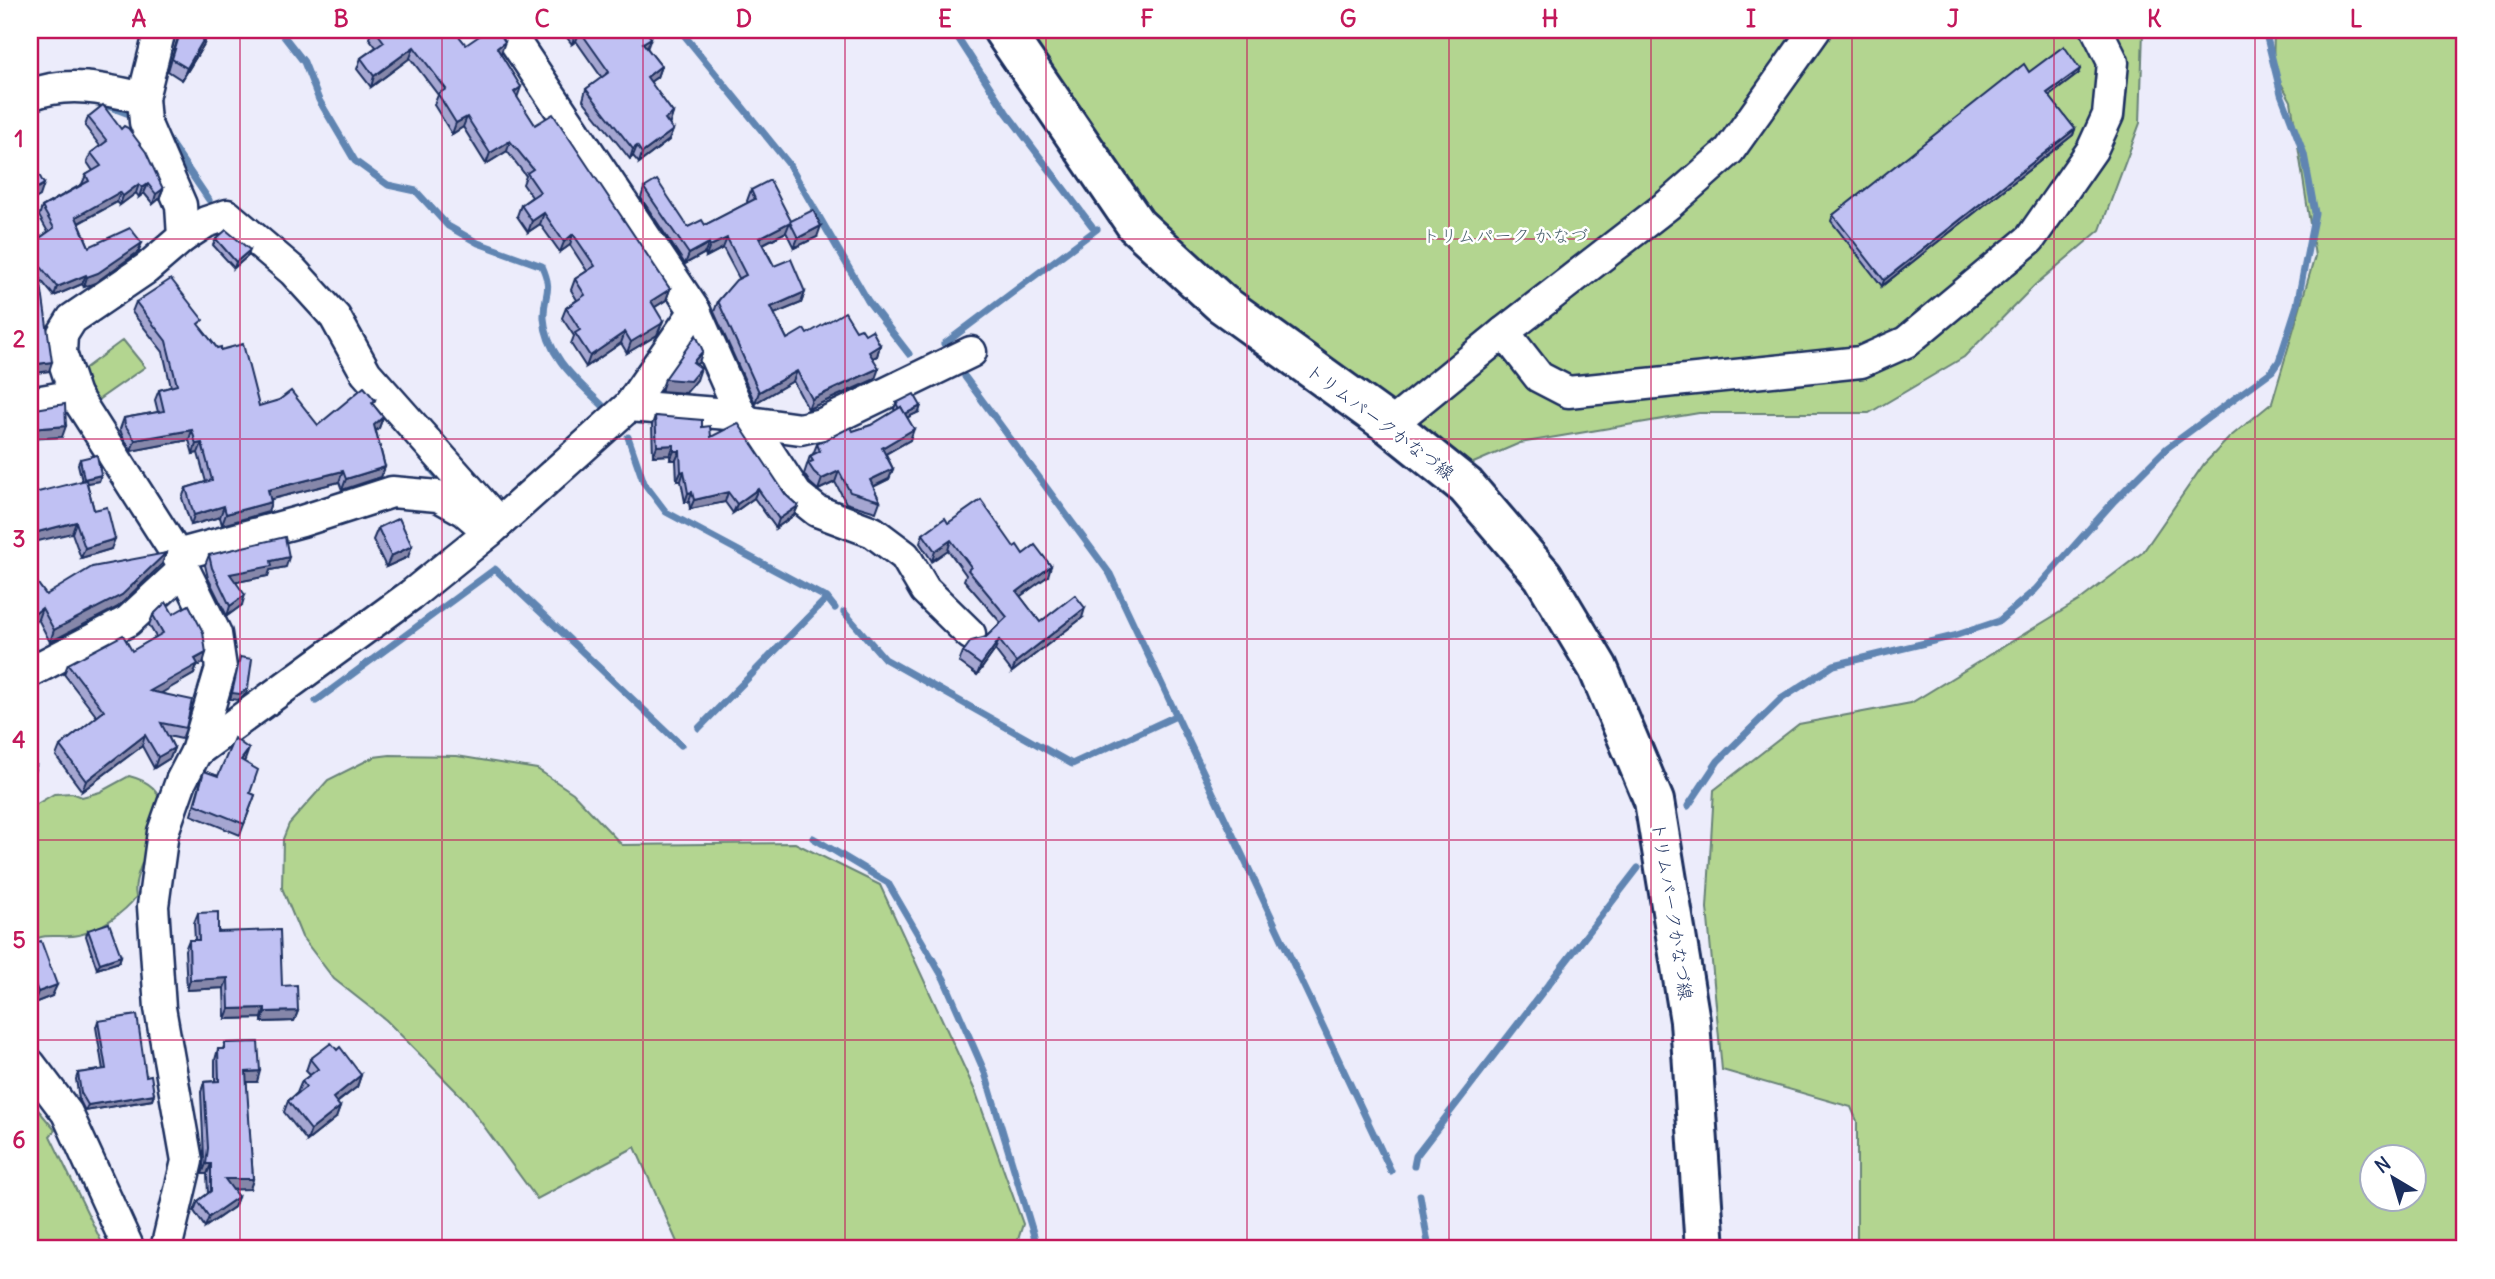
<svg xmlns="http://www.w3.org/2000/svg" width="2495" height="1279" viewBox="0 0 2495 1279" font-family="Delius,'Klee One',sans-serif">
<rect width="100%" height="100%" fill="#ececfb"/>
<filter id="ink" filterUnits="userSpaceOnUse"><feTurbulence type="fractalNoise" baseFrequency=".0143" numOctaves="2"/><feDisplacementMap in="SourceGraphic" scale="14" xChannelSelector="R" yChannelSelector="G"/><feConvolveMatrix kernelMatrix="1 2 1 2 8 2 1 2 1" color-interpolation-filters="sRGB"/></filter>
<g filter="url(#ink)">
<!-- green -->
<g fill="#b3d590" stroke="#678277" stroke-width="2" fill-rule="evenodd">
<polygon points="1022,30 2143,30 2140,123 2100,230 2035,285 1964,357 1869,413 1699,413 1520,443 1464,467 1153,224"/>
<path d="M2274,30H2465V1249H1851L1857,1239V1121L1851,1107L1722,1070L1707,908L1714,790L1799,724L1911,703L2080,600L2143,552L2204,464L2230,437L2272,403L2315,256L2291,101L2273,69ZM2414,1156V1198H2372V1156Z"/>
<polygon points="123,340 145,367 95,402 80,372"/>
<polygon points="390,755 457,756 537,769 573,793 622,845 795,843 880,885 976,1093 1023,1224 1015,1249 680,1249 635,1147 537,1199 464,1099 386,1020 334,979 302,937 282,888 283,839 289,824 328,780 374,757"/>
<path d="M129,776C201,794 127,860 136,897C124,913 99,930 79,935C61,939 47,931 30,942V808L54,794L72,793L82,797L100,792Z"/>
<polygon points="30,1100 55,1130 50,1136 105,1249 30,1249"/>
</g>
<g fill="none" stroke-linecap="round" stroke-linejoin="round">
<!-- stream -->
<g stroke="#6085b2" stroke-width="7">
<path d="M279,30L304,62L319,100L355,161L388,185L416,191L448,226L478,243L542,266C554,293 543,293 544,318C546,357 580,383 606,409"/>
<polyline points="680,30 788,163 868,301 909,354"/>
<polyline points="953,30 1006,112 1092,226"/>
<polyline points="97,102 129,114"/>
<polyline points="167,138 209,200"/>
<polyline points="944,344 1097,229"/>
<polyline points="965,377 1110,574 1391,1171"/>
<polyline points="628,437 644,483 666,512 827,598"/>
<polyline points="431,469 445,485"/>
<polyline points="844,612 885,659 1072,764 1176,716"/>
<polyline points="316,701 495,569 681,745"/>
<polyline points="699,728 827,598 835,608"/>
<polyline points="1688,806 1718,761 1781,699 1834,665 1954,636 1999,621 2035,590 2114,501 2167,448 2272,371 2279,361 2297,305 2315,213 2304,154 2281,94 2265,30"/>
<polyline points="813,838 888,883 944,979 985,1073 1038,1249"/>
<polyline points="1414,1166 1416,1156 1638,868"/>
<polyline points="1420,1195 1429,1249"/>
</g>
<!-- minor casing -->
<g stroke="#1b2f5e" stroke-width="35">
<g id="minor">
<polyline points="160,30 143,98 145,122 181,205 183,237 147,268 72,319 62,335 61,353 75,395 177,555 216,634 221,668 196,752 181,781 163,832 153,906 160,1008 187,1161 166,1249"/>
<path d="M30,95C68,80 105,89 143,98"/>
<polyline points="183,237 206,222 227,215 293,271 335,317 366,373 499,523"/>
<polyline points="695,311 741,415"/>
<polyline points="1504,332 1539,377 1568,392 1861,362 1906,342 2030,239 2092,150 2108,115 2113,62 2097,30"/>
<polyline points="30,403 75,395"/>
<polyline points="629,406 741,415 749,422 797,495 817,511 873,532 905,556 925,590 970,634"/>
<polyline points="749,422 800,429 822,424 971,352"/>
<polyline points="1390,425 1504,332 1669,204 1729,151 1815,30"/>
<polyline points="177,555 302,521 392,492 438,496 465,511 486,529"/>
<polyline points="30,672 128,621 183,570"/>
<polyline points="196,752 411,595 489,532 629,406 695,311 507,30"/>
<polyline points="30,1064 67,1113 129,1249"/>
</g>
</g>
<!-- major casing -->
<g stroke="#1b2f5e" stroke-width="44">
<polyline id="major" points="1003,30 1136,225 1221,303 1390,425 1466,486 1543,576 1598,668 1654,801 1690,1021 1705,1249"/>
</g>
<!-- minor -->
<use href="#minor" stroke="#fff" stroke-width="30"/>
<!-- major -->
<use href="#major" stroke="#fff" stroke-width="38"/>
</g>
<!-- wall -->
<g fill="#a5a6d1" stroke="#1b2f5e" stroke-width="2">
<polygon points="180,30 205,30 208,32 204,44 182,80 168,71"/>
<polygon points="372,30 454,30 466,45 501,53 500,54 517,98 535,125 670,289 666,300 655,307 659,332 657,335 627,353 621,343 586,367 571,344 574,336 562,318 566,308 577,300 571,290 575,279 587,271 570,245 560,252 540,224 528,232 517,216 521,205 532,197 523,184 526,176 507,151 486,164 463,127 452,134 434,105 438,95 410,58 371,87 357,69 361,58 376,47 369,38"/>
<polygon points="530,30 545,30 535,37"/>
<polygon points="561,30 645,30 647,48 661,66 657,77 650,82 673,113 669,124 673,130 669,140 639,163 633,156 630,159 583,100 586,89 602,78 576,41 572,44"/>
<polygon points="2029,72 2078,74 2049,96 2075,129 2073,135 1882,286 1831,221 1833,215"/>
<polygon points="88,117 163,189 159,199 153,204 144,193 139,197 136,193 120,205 117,202 79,223 89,247 138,252 95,283 84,287 82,284 54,296 40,279 49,371 30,245 48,232 39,216 42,207 82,184 86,175 93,171 87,162 91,153 100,146 85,126"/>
<polygon points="644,188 688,227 705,225 748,203 747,201 751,190 791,221 817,237 794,248 786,232 763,244 774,266 805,292 801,303 774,314 787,339 807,334 856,330 865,334 880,345 877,356 873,358 875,379 808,409 793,381 755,403 714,312 718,301 739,278 723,248 706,257 705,253 685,264 641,198"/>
<polygon points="216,239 248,256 234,268 213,245"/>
<polygon points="136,302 200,327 217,348 221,350 259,406 318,425 375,400 373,405 383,417 379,428 376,431 385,467 381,477 342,490 339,482 271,499 271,502 268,512 222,525 220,517 191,525 182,498 186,488 206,482 198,453 193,454 189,440 131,451 122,435 120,429 124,418 158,412 155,400 159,390 171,387 163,352 132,312"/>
<polygon points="896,403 919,412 907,417 910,440 886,454 893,469 889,479 873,487 880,501 876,512 846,503 835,482 818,490 810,483 804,474 810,456 813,454 817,444 871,425 895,411 894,409"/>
<polygon points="655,416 702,427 711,437 786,495 798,506 794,515 776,528 754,498 733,513 725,502 690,509 689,502 685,502 681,481 677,481 676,460 670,460 670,455 653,456 652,425"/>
<polygon points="80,459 101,475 99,481 87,483 94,510 111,549 81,558 72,533 82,481 78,464"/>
<polygon points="948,523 1014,547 1023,554 1048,576 1020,596 1040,622 1082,618 1012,672 995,650 977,675 959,662 963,652 986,637 1001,623 964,580 966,575 948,550 932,561 920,543 923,534"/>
<polygon points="378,528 408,557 386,567 373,540"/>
<polygon points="166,553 162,564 118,607 50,642 38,619 30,625 30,573 46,595"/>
<polygon points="209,555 286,567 270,570 268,576 236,582 242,605 227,616 208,578 205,565"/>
<polygon points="153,615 203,663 196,667 194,674 160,693 186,728 182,739 168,736 174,748 170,758 154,768 142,746 82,791 56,756 60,746 97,717 64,674 68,664 132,651 156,637 149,625"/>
<polygon points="245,760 243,762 250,793 255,795 240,835 191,815 204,771 218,776"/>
<polygon points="198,913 282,986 298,1011 294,1021 262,1022 262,1018 225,1019 224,988 187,990 185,950 189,940 195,940 194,923"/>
<polygon points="88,930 121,956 119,962 97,969 86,936"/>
<polygon points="30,944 52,996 34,1003 30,992"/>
<polygon points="98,1021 146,1076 154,1094 152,1100 85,1111 79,1099 76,1079 78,1073 103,1070 96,1027"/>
<polygon points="225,1043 257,1082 246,1082 253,1179 250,1189 232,1189 238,1197 234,1207 205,1227 194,1211 198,1201 208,1194 207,1174 202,1174 204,1158 201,1092 204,1082 215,1081 215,1060 218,1049 223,1049"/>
<polygon points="337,1050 361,1075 357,1087 337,1103 340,1107 336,1118 307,1141 284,1112 288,1101 297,1093 302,1081 310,1075 306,1071 310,1059"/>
</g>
<!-- shaded-wall -->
<g fill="#8687aa" stroke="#1b2f5e" stroke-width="2">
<polygon points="538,30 545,30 535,37"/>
<polygon points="580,31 576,41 572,44 575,34"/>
<polygon points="208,32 204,44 182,80 187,68"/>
<polygon points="651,38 647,49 643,43"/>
<polygon points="505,42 501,53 493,59 497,48"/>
<polygon points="414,47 410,58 371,87 374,76"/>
<polygon points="661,66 657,77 643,87 647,77"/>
<polygon points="2080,69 2078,74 2045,99 2047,93"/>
<polygon points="521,87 517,98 514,92"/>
<polygon points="673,113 670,123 661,129 665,119"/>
<polygon points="467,117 463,127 452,134 456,123"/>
<polygon points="2075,129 2073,135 1882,286 1884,280"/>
<polygon points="673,130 669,140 639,163 642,153"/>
<polygon points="510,141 507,151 486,164 490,153"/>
<polygon points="637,146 633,156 630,159 633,149"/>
<polygon points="44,184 40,196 30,202 30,192"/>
<polygon points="139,184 136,193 120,205 123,196"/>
<polygon points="148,184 144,193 139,197 142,188"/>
<polygon points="163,189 159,199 153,204 156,194"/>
<polygon points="120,192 117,202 73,226 76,217"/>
<polygon points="544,213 540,224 528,232 532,221"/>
<polygon points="790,222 786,232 755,248 759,238"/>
<polygon points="821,226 817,237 794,248 798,238"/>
<polygon points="573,234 570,245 560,252 564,242"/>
<polygon points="727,238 723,248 706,257 710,246"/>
<polygon points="142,243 138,252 95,283 84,287 87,277"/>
<polygon points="709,243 705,253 685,264 689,254"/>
<polygon points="250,250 248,256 234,268 236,262"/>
<polygon points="86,275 82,284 54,296 57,287"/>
<polygon points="670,289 666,300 647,312 651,301"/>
<polygon points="805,292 801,303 767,317 771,307"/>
<polygon points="663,321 657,335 627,353 631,342"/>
<polygon points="625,332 621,343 586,367 590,356"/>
<polygon points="880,345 877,356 865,362 869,352"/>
<polygon points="703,351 699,362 689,374 693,362"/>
<polygon points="52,362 49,371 30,374 30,365"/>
<polygon points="701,368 697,380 686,393 661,391 665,379"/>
<polygon points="879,368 875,379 808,409 812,399"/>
<polygon points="797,371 793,381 755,403 759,392"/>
<polygon points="921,406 919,412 900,421 902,415"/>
<polygon points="383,417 379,428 371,435 374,425"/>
<polygon points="66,426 62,437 30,439 30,429"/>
<polygon points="914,429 910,440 878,458 882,448"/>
<polygon points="192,430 189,440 131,451 135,440"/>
<polygon points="202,443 198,453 193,454 196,444"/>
<polygon points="674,445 670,455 653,456 657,446"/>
<polygon points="674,451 680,451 676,460 670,460"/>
<polygon points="385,467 381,477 342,490 346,479"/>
<polygon points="893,469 889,479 866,490 870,480"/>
<polygon points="343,471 339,482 264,501 268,490"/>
<polygon points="684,471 681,481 677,481 681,472"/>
<polygon points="839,471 835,482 818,490 822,479"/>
<polygon points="101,475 99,481 82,484 84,479"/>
<polygon points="758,489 754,498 733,513 737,504"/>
<polygon points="692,492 689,502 685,502 688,493"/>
<polygon points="728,492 725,502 690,509 694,500"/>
<polygon points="271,502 268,512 222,525 226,514"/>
<polygon points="224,506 220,517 191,525 194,515"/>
<polygon points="798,506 794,515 776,528 779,519"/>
<polygon points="76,522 72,533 30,543 30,534"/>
<polygon points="115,539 111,549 81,558 85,548"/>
<polygon points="951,540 948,550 932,561 935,551"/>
<polygon points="412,546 408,557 386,567 391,556"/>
<polygon points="166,553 162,564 118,607 50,642 54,630"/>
<polygon points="289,557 286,567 270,570 268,576 227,584 230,574 271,561"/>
<polygon points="1051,566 1048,576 1014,601 1017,592"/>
<polygon points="245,595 242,605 227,616 230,606"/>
<polygon points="42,608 38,619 30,625 33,615"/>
<polygon points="1085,608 1082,618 1012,672 1016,662"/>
<polygon points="999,640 995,650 977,675 981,665"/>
<polygon points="206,653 203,663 196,667 194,674 146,702 150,691 195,659"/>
<polygon points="248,688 246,694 238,700 230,699 232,693"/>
<polygon points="145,735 142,746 82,791 86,781"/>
<polygon points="174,748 170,758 154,768 158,757"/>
<polygon points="249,749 245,760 237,771 241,760"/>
<polygon points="36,766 34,772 30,774 30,769"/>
<polygon points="121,956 119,962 97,969 100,963"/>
<polygon points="228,978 224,988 187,990 190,980"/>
<polygon points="57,985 52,996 34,1003 38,992"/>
<polygon points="265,1008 262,1018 225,1019 229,1009"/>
<polygon points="298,1011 294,1021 262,1022 265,1012"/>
<polygon points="260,1071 257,1082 242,1082 246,1072"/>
<polygon points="361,1075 357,1087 328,1109 333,1098"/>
<polygon points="154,1094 152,1100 85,1111 88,1105"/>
<polygon points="340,1107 336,1118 307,1141 311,1130"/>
<polygon points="206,1164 211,1164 207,1174 202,1174"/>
<polygon points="225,1179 253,1179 250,1189 222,1190"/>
<polygon points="238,1197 234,1207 205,1227 209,1217"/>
</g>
<!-- building -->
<g fill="#c0c1f3" stroke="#1b2f5e" stroke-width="2">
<polygon points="181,30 205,30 208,32 187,68 172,59"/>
<polygon points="375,30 454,30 466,45 488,30 498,30 505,42 497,48 521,87 514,92 535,125 553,114 670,289 651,301 663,321 661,324 631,342 625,332 590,356 575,333 580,330 566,308 585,295 575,279 595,266 573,234 564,242 544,213 532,221 521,205 540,192 527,173 533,169 510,141 490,153 467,117 456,123 438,94 446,89 414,47 374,76 361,58 384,42"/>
<polygon points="572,30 645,30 651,38 643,43 661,66 647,77 673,113 665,119 673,130 642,153 637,146 633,149 586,89 609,72 580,31 575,34"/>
<polygon points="2064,46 2080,69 2047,93 2075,129 1884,280 1833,215 2024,64 2029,72"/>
<polygon points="103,105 121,129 124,126 128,128 146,152 163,189 156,194 148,184 142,188 139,184 123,196 120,192 76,217 89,247 130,228 142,243 98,273 87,277 86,275 57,287 38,263 52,362 30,365 30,245 54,228 42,207 89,181 86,175 101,166 91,153 107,141 88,117"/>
<polygon points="32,162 44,184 30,192 30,163"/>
<polygon points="657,180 688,227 702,220 705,225 755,199 751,190 770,180 791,221 813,210 821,226 798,238 790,222 759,238 774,266 791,259 805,292 771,307 787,339 804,329 807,334 845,312 856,330 861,328 865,334 872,330 880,345 869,352 879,368 812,399 797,371 759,392 718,301 736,280 746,275 727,238 710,246 709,243 689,254 644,188"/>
<polygon points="226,230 250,250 236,262 216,239"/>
<polygon points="171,279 203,320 198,324 217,348 221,347 221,350 243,344 259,406 279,400 291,391 318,425 364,387 375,400 372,403 383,417 374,425 385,467 346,479 343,471 268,490 271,502 226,514 224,506 194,515 186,488 212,480 202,443 196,444 192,430 135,440 125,425 124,418 164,411 159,390 177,385 166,341 136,302"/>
<polygon points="696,335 703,351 693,362 701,368 690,381 665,379"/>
<polygon points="914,394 921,406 905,414 901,407 899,409 896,403"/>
<polygon points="65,404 66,426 30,429 30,407 36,409"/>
<polygon points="901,407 914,429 882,448 893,469 870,480 880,501 850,492 839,471 822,479 814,472 808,463 813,461 810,456 820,451 817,444 851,427 853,431 871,425"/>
<polygon points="655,416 702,420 702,427 710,426 711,437 738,423 786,495 798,506 779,519 758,489 737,504 728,492 694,500 692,492 688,493 684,471 681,472 680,451 674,451 674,445 657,446"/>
<polygon points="97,455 101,475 84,479 80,459"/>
<polygon points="86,480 94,510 107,507 115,539 85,548 76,522 30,534 30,494"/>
<polygon points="981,500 1014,547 1017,545 1023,554 1035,545 1051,566 1017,592 1040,622 1075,595 1085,608 1016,662 999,640 981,665 963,652 971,641 986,637 1007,617 968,570 971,567 951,540 935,551 923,534 945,518 948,523"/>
<polygon points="399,518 412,546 391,556 378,528"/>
<polygon points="285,537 289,557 271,561 272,566 230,574 245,595 230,606 212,568 209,555"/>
<polygon points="166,553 122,595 54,630 42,608 33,615 30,610 30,573 46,595 92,567"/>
<polygon points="166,602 173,614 189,605 203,632 206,653 195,659 198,664 150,691 192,700 186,728 161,723 174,748 158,757 145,735 86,781 60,746 104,711 68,664 123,635 132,651 163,633 153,615"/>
<polygon points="240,657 252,659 248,688 240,694 232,693"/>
<polygon points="234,738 249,749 241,760 258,770 250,793 255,795 244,824 195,804 204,771 218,776"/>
<polygon points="30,756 36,766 30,769"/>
<polygon points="218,912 218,932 280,930 282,986 297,985 298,1011 265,1012 265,1008 229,1009 228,978 190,980 189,940 199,940 198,913"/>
<polygon points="109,923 121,956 100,963 88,930"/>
<polygon points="41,941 57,985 38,992 30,971 30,944"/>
<polygon points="137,1015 146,1076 151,1075 154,1094 88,1105 81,1093 78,1073 106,1069 98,1021"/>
<polygon points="258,1042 260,1071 246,1072 253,1179 225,1179 238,1197 209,1217 198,1201 211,1191 211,1164 206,1164 208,1148 204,1082 219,1081 218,1049 225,1049 225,1043"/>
<polygon points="331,1043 337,1050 340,1047 361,1075 333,1098 340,1107 311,1130 288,1101 306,1087 302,1081 318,1069 310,1059"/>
</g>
</g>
<!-- grid -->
<path fill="none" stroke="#c2185b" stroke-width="2" stroke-opacity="0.55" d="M240,30V1249M442,30V1249M643,30V1249M845,30V1249M1046,30V1249M1247,30V1249M1449,30V1249M1651,30V1249M1852,30V1249M2054,30V1249M2255,30V1249M30,239H2465M30,439H2465M30,639H2465M30,840H2465M30,1040H2465"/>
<g text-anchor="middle" stroke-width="5" stroke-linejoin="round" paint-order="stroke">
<!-- park labels -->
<g font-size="18" fill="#49616d" stroke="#fff">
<text x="1505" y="242">トリムパーク かなづ</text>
</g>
<!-- street labels -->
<g font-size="18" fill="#1b2f5e" stroke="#fff">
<text transform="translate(1380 422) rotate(37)" y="6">トリムパークかなづ線</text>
<text transform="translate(1672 911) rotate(81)" y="6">トリムパークかなづ線</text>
</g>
</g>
<!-- margin -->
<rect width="2495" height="1279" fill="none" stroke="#fff" stroke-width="77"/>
<!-- north arrow -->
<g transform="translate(2393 1178) rotate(322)"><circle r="33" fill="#ffffff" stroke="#a4acbf" stroke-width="2"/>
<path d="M0-5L12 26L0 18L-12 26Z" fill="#1b2f5e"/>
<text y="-10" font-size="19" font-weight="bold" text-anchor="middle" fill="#1b2f5e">N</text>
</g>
<rect x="38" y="38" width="2418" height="1202" fill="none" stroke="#c2185b" stroke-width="2.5"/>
<g font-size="23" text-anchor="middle" font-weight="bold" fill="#c2185b">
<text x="139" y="27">A</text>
<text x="341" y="27">B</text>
<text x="542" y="27">C</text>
<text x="744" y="27">D</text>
<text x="945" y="27">E</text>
<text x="1147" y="27">F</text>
<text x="1348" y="27">G</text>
<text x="1550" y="27">H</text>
<text x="1751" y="27">I</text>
<text x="1953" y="27">J</text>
<text x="2154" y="27">K</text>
<text x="2356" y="27">L</text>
<text x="19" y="147">1</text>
<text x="19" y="347">2</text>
<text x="19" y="547">3</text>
<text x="19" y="748">4</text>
<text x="19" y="948">5</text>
<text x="19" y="1148">6</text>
</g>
</svg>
